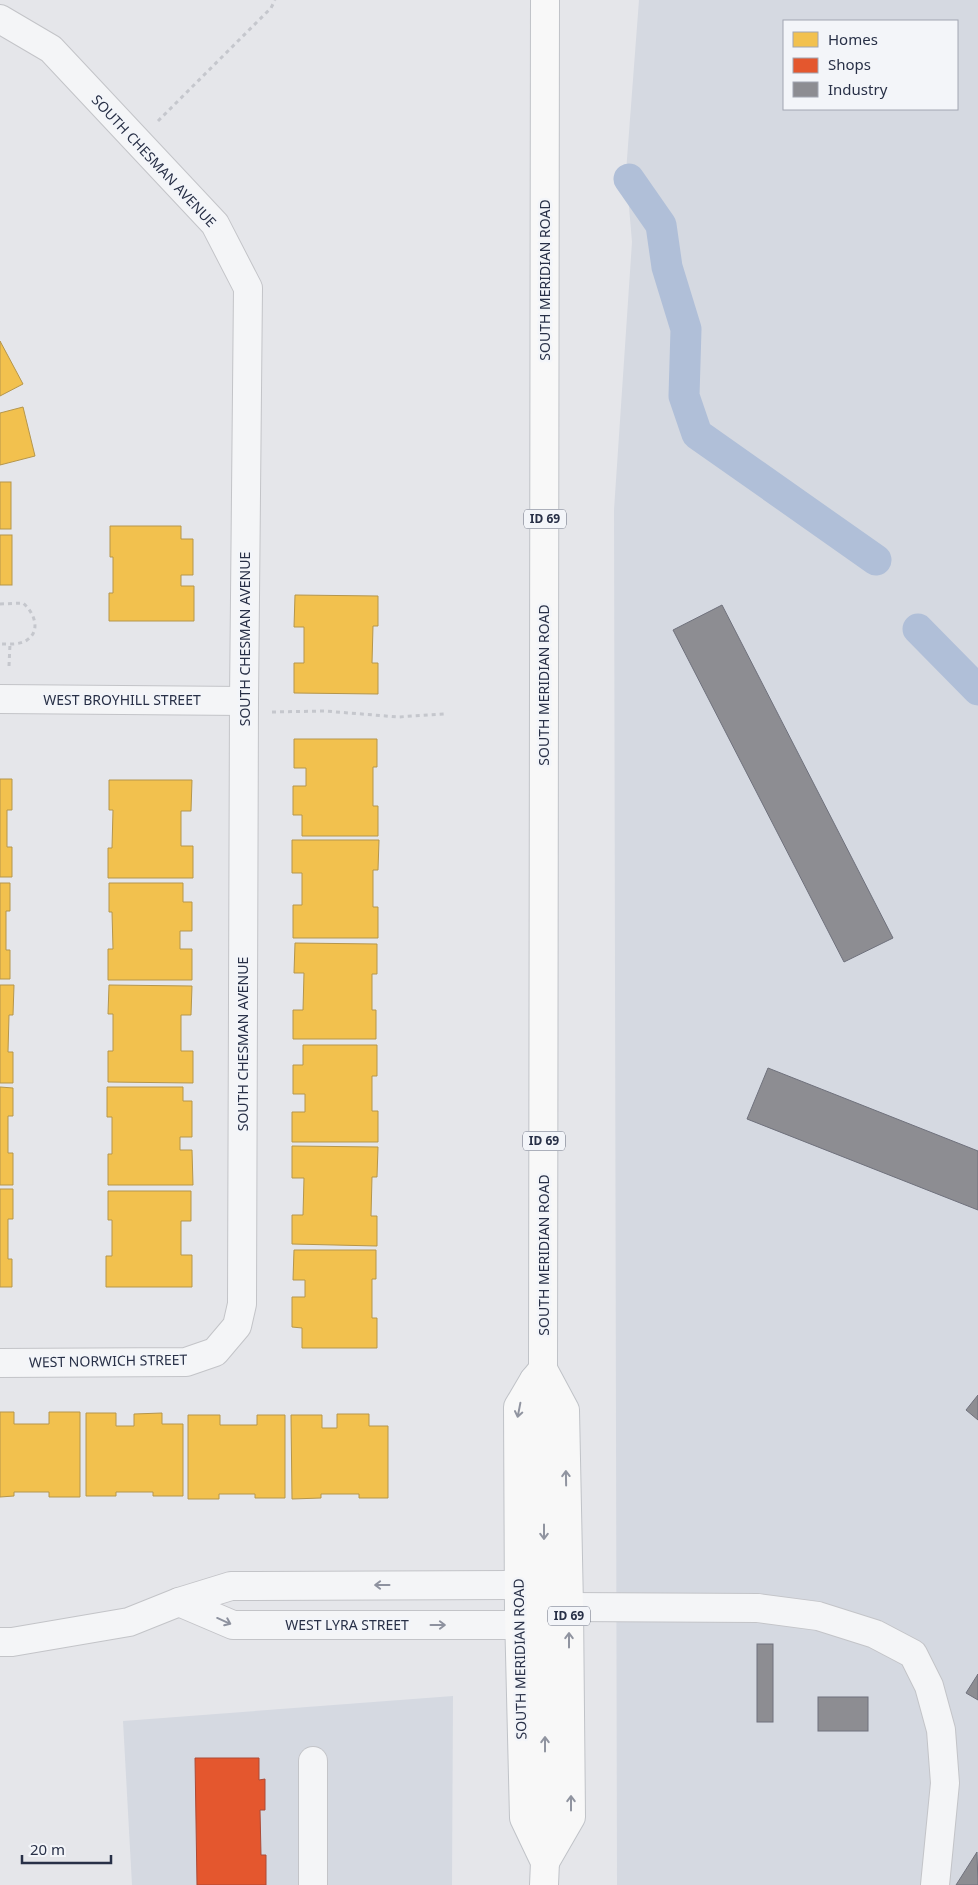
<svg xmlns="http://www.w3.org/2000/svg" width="978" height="1885" viewBox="0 0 978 1885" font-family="'Noto Sans',sans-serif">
<rect width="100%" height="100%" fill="#e5e6ea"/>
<!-- built -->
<g fill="#d5d9e1" fill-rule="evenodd">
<path d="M639,0H978V1885H617L614,510L632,242L626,172ZM784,21H957V109H784Z"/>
<polygon points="453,1696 452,1885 132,1885 123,1721"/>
</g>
<!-- homes -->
<g fill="#f2c14e" stroke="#b5964c">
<polygon points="0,341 23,384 0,396"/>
<polygon points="23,407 35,456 0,465 0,413"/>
<rect x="0" y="482" width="11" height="47"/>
<polygon points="110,526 181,526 181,539 193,539 193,575 181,575 181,586 194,586 194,621 109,621 109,593 113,593 113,557 110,557"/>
<rect x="0" y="535" width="12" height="50"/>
<polygon points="295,595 378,596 378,626 373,626 372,663 378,663 378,694 294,693 294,663 304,663 304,627 294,627"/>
<polygon points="294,739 377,739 377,767 373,767 373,806 378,806 378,836 302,836 302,815 293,815 293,786 306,786 306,768 294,768"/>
<polygon points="0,779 12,779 12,810 7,810 7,847 12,847 12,877 0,877"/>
<polygon points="109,780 192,780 191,811 181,811 181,846 193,846 193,878 108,878 108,848 112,848 113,810 109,810"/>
<polygon points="292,840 379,840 378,870 373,870 373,907 378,907 378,938 293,938 293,905 302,905 302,873 292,873"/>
<polygon points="0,883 10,883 10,911 6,911 6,950 10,950 10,979 0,979"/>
<polygon points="109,883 183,883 183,902 192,902 192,931 180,931 180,949 192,949 192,980 108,980 108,949 113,949 112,912 109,912"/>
<polygon points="295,943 377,944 377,974 372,974 372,1010 376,1010 376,1039 293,1039 293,1010 303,1010 304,973 294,973"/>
<polygon points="0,985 14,985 13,1015 9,1015 8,1052 13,1052 13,1083 0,1083"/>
<polygon points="109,985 192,986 191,1015 181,1015 181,1051 193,1051 193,1083 108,1082 108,1051 113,1051 113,1014 108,1014"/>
<polygon points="303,1045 377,1045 377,1076 372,1076 372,1111 378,1111 378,1142 292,1142 292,1112 305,1112 305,1094 293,1094 293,1065 303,1065"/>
<polygon points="0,1087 13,1088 13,1116 8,1116 8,1153 13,1153 13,1185 0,1185"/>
<polygon points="107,1087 183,1087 183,1101 192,1101 192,1137 180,1137 180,1150 192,1150 193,1185 108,1185 108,1154 112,1154 112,1117 107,1117"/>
<polygon points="292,1146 378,1147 377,1177 372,1177 371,1216 377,1216 377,1246 292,1244 292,1215 303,1215 304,1178 292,1178"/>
<polygon points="0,1189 13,1189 13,1219 8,1219 8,1259 12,1259 12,1287 0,1287"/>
<polygon points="108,1191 191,1191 191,1221 181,1221 181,1255 192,1255 192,1287 106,1287 106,1256 112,1256 112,1220 108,1220"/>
<polygon points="294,1250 376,1250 376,1279 372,1279 372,1318 377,1318 377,1348 302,1348 302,1328 292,1327 292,1297 305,1297 305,1280 293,1280"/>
<polygon points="0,1412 14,1412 14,1424 49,1424 49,1412 80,1412 80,1497 49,1497 49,1492 14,1492 14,1496 0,1497"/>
<polygon points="86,1413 116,1413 116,1426 134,1426 134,1414 162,1413 162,1424 183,1424 183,1496 153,1496 153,1492 116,1492 116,1496 86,1496"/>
<polygon points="337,1414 369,1414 369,1426 388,1426 388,1498 359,1498 359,1494 321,1494 321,1498 292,1499 291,1415 322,1415 322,1428 337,1428"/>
<polygon points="188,1415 220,1415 220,1425 257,1425 257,1415 285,1415 285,1498 255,1498 255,1494 219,1494 219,1499 188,1499"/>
</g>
<!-- shops -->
<polygon fill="#e4572e" stroke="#ac4b36" points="195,1758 259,1758 259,1780 265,1779 265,1810 260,1810 261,1855 266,1855 266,1885 197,1885"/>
<!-- industry -->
<g fill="#8d8d92" stroke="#6f717c">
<polygon points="722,605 893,938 844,962 673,630"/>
<polygon points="768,1068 978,1151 978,1210 747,1119"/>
<polygon points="978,1395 978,1420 966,1410"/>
<rect x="757" y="1644" width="16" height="78"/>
<polygon points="978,1674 978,1700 966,1693"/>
<rect x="818" y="1697" width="50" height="34"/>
<polygon points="977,1852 978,1885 956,1885"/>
</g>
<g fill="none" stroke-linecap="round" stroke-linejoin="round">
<!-- canal -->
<g stroke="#b0bfd8" stroke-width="31">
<polyline points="629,179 661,225 667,267 686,329 684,396 697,434 876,560"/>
<polyline points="918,629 978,690"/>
</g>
<!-- minor casing -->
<g stroke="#c3c4c8" stroke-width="30">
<g id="minor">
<polyline points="0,19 51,49 215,224 248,288 244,701 242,1304 237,1326 215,1352 186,1362 0,1363"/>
<polyline points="0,699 244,701"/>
<polyline points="179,1602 233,1625 519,1625"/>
<polyline points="569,1607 758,1608 818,1616 875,1634 913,1654 929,1686 941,1730 945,1783 935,1885"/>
<polyline points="0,1642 12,1642 129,1622 179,1602 231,1586 519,1585"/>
<polyline points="313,1885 313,1761"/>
</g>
</g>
<!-- major casing -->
<g stroke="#c0c3c8" stroke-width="30">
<g id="major">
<polyline points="543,1369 534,1380 518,1407 519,1613 524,1818 545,1862 544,1885"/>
<polyline points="534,1380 541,1396 544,1410 544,1566 548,1599 553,1605 559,1608 569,1607"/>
<polyline points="519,1585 535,1609 543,1624 545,1648 544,1802 547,1827 555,1843"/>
<polyline points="545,1862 571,1817 569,1607 565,1410 543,1369 545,0"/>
</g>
</g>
<!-- path -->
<g stroke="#c5c7cd" stroke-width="3" stroke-dasharray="4 4" stroke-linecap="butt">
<polyline points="158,121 271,8 275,0"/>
<path d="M0,604L23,603C33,611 42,630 27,640C20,645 9,644 0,644"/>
<polyline points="9,666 10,644"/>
<polyline points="272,712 325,711 398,717 444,714"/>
</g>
<!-- minor -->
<use href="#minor" stroke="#f4f5f7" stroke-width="28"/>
<!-- major -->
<use href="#major" stroke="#f8f8f8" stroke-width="28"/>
</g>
<!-- one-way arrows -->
<defs><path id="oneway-shaft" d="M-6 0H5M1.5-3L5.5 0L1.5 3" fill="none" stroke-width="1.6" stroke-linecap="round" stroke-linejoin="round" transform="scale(1.25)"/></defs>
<g stroke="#9094a0">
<use href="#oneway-shaft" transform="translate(519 1410) rotate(101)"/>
<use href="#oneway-shaft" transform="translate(566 1478) rotate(-91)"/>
<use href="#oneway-shaft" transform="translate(544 1532) rotate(90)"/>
<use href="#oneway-shaft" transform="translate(569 1640) rotate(-90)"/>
<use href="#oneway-shaft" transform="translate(545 1744) rotate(-90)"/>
<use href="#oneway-shaft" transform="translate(571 1803) rotate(-90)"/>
</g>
<g stroke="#8e929f">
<use href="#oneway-shaft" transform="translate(382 1585) rotate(180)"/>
<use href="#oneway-shaft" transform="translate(224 1621) rotate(24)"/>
<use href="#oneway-shaft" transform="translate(438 1625)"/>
</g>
<g text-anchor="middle" stroke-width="5" stroke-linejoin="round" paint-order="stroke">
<!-- shield labels -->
<g fill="#f3f5f9" stroke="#656b7c" stroke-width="1">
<rect x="524" y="509.5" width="42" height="19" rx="4"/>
<rect x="523" y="1131.5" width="42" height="19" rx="4"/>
<rect x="548" y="1606.5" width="42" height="19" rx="4"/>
</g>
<g font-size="12" font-weight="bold" fill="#283047">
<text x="545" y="523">ID 69</text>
<text x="544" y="1145">ID 69</text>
<text x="569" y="1620">ID 69</text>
</g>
<!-- street labels -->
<g font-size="14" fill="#283047" stroke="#f3f5f9">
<text transform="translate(154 161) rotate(47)" y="5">SOUTH CHESMAN AVENUE</text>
<text transform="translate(545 280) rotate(-90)" y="5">SOUTH MERIDIAN ROAD</text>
<text transform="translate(245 639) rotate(-90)" y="5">SOUTH CHESMAN AVENUE</text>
<text transform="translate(544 685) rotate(-90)" y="5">SOUTH MERIDIAN ROAD</text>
<text x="122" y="705">WEST BROYHILL STREET</text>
<text transform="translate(243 1044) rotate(-90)" y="5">SOUTH CHESMAN AVENUE</text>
<text transform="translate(544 1255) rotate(-90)" y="5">SOUTH MERIDIAN ROAD</text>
<text transform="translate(108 1361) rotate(-1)" y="5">WEST NORWICH STREET</text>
<text x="347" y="1630">WEST LYRA STREET</text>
<text transform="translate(520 1659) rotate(-91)" y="5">SOUTH MERIDIAN ROAD</text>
</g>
</g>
<!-- legend -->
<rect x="783" y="20" width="175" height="90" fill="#f3f5f9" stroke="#a2a6b2"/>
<rect x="793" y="32" width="25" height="15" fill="#f2c14e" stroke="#a2a6b2"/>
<text x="828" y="45" font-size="15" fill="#283047">Homes</text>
<rect x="793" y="58" width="25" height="15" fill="#e4572e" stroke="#a2a6b2"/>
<text x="828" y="70" font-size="15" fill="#283047">Shops</text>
<rect x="793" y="82" width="25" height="15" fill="#8d8d92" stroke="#a2a6b2"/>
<text x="828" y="95" font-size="15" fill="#283047">Industry</text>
<!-- scale -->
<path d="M22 1855v8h89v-8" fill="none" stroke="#283047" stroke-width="2.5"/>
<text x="30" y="1855" font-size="15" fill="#283047" stroke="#f3f5f9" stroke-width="4" paint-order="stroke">20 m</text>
</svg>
